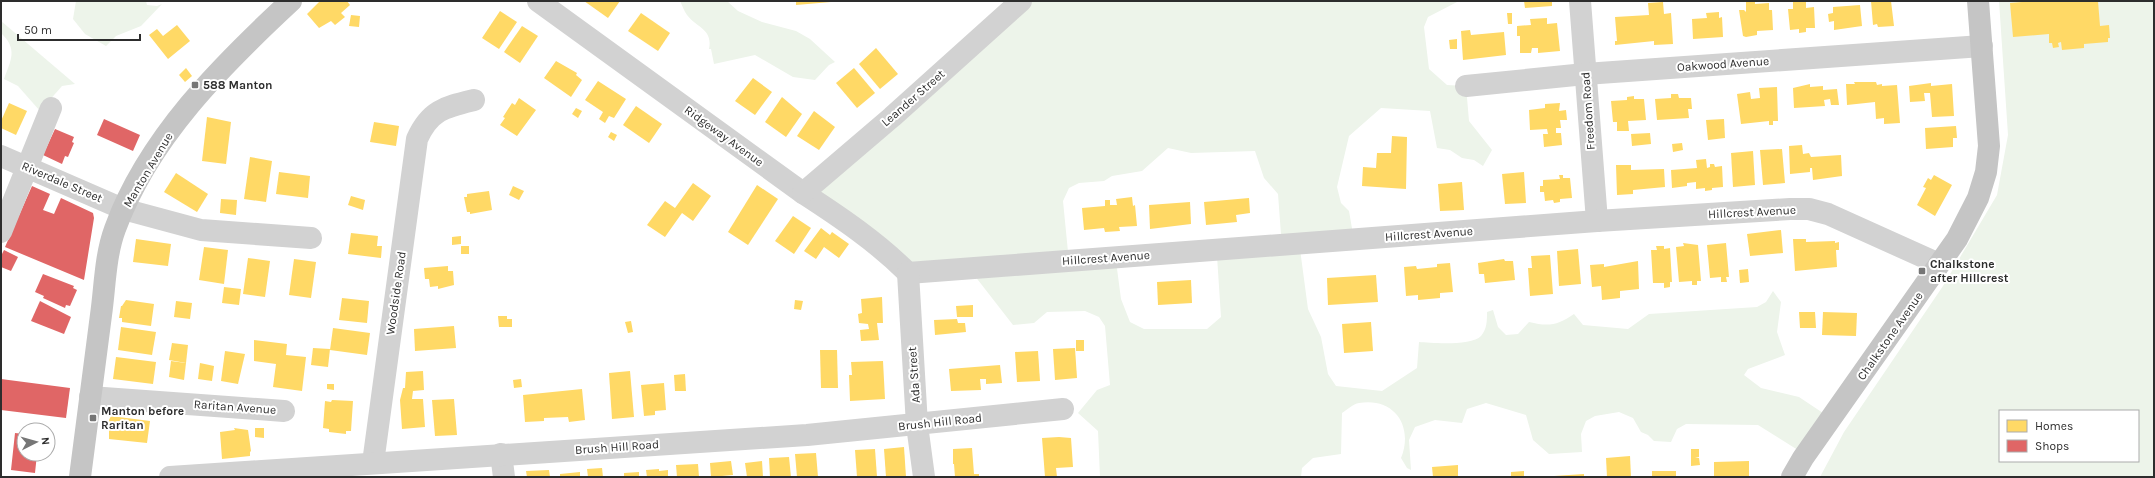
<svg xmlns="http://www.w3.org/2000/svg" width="2155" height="478" viewBox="0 0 2155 478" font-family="Karla,sans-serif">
<rect width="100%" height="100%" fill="#fff"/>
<!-- green -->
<g fill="#edf4ea" fill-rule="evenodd">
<polygon points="76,1 146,1 147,5 157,6 162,4 141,26 116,36 106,46 85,34 73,19"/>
<path d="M680,1H727L738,11L762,22L796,31L810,39L835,62L829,65L815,80L793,77L755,55L714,64L711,49H709C713,29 697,28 687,15C684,11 682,5 680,1Z"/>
<path d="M1029,1H1459L1428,17L1424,27L1429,69L1447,85L1466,86L1469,121L1492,150L1483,166L1474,160L1462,158L1450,150L1437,148L1430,111L1381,108L1349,136L1337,187L1341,203L1349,211L1354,240L1300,249L1308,309L1321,337L1328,374L1336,386L1382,391L1417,368L1419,342C1432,343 1472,346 1481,336C1487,329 1487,321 1487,312L1493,310L1498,327L1506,335L1518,334L1529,322C1549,327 1558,325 1574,314L1583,325L1628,329L1649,314L1757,307L1766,302L1773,291L1781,302L1777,332L1785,355L1748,369L1744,375L1761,388L1799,397L1826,415L1801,452L1758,425L1686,424L1677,429L1671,442L1654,441L1648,435L1641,432L1633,418L1619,412L1595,416L1586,421L1581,434L1582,452L1549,454L1533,440L1526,415L1486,403L1467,409L1462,423L1435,420L1415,427L1409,440L1411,470L1407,468L1401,458C1414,426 1394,397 1359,403C1353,404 1347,410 1342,413L1341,454L1313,458L1302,468L1301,477H1100L1098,431L1078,413L1097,390L1110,385L1105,326L1099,317L1085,311L1047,312L1034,323L1013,325L971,271L910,274L812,190ZM1168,148L1191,153L1255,151L1264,178L1278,194L1282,248L1217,256L1221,317L1207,329H1144L1130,322L1121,299L1116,261L1069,262L1063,201L1069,188L1079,183L1104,181L1112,176L1142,171Z"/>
<path d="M1999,1H2154V477H1820L1844,432L1943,286L1997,195L2008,135ZM2000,411H2138V461H2000Z"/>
<path d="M1,21L75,84L62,86L40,111L18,86L4,79C11,60 18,49 1,33Z"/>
</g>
<!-- homes -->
<g fill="#ffd966">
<polygon points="320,1 347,1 350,5 341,13 345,17 335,25 331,21 319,28 307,14"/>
<polygon points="584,1 620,1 608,18"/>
<polygon points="796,1 831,1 831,2 796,5"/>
<polygon points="1524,1 1552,1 1552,6 1525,8"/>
<polygon points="1755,1 1755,4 1769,3 1769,10 1772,10 1773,30 1757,31 1757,35 1746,37 1743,36 1739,10 1744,10 1746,12 1746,2"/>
<polygon points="1793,1 1806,1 1806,8 1814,7 1815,28 1806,28 1806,32 1799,33 1799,29 1790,30 1788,9 1793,9"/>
<polygon points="1871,1 1891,1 1894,26 1878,27 1877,24 1873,25"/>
<polygon points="2035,1 2098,1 2100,26 2109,25 2110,38 2108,38 2108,42 2084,44 2084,48 2062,50 2061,42 2058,43 2059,47 2053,48 2052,43 2049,43 2049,34 2013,37 2010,3"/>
<polygon points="1663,2 1664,14 1671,13 1673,44 1654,45 1654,41 1615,45 1615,41 1617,41 1615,17 1649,15 1648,3"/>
<polygon points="1860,5 1862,26 1834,30 1834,21 1829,22 1828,14 1833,13 1833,7"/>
<polygon points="500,11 517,22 499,49 482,38"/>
<polygon points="1719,12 1719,18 1722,17 1723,37 1693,39 1692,19 1707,18 1706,13"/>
<polygon points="641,13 670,33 658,51 628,31"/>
<polygon points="1507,13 1512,13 1512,24 1508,24"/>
<polygon points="351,15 360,16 359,27 349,26"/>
<polygon points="1547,18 1547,24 1557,23 1560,51 1538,53 1538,48 1532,48 1531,53 1520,53 1520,36 1517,36 1517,26 1531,25 1530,19"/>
<polygon points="177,25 190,41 168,59 149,35 157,29 163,36"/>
<polygon points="522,26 538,36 520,63 504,52"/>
<polygon points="1470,30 1471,35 1504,32 1506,55 1463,60 1461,31"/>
<polygon points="1457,39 1457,49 1450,49 1449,40"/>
<polygon points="876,48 898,74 880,89 859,64"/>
<polygon points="556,61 577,73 576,75 582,80 571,97 544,78"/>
<polygon points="186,68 192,76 185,82 179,75"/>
<polygon points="854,68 875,93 857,108 836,83"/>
<polygon points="753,78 772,92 755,115 735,101"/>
<polygon points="598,81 626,99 614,118 609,116 605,123 599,119 603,112 585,100"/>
<polygon points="1854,82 1876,82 1877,85 1882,84 1882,86 1897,85 1900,123 1884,124 1884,118 1876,119 1875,102 1847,105 1846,84 1855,84"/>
<polygon points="1931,83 1931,86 1952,84 1954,116 1932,117 1930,93 1924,93 1925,101 1910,102 1909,86"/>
<polygon points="1810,84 1810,87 1823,86 1823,90 1837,89 1839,105 1831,105 1830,99 1824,100 1825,106 1794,108 1793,88"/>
<polygon points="1777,87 1778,121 1773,121 1773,125 1769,125 1769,121 1741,124 1737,94 1750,92 1751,99 1760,98 1759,88"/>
<polygon points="1671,94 1678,94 1679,98 1691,98 1692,109 1688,109 1689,118 1657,120 1655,99 1671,98"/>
<polygon points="1634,96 1634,99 1644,99 1646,120 1628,121 1629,131 1617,131 1617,122 1613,122 1611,101 1627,100 1627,97"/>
<polygon points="782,97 802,114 786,137 765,122"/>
<polygon points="519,98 536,110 517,136 500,125 505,118 503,117 512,103 515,105"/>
<polygon points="9,103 27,111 16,135 1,128 1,121"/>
<polygon points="1560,103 1559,111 1566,110 1567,120 1560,120 1561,128 1556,128 1556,133 1561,133 1562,145 1544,147 1543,134 1548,134 1547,129 1530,130 1529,110 1545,108 1545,104"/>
<polygon points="636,106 662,124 649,143 623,125"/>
<polygon points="576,108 582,111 578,118 572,114"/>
<polygon points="814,111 835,127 819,150 797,136"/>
<polygon points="207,117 231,122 226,164 202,161"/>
<polygon points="1724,119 1725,138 1708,140 1706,120"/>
<polygon points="374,122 399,126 396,146 370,142"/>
<polygon points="1956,126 1957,138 1953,138 1953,147 1926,149 1925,128"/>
<polygon points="611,132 617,135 614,141 608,137"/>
<polygon points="1650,133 1651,144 1632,146 1631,134"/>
<polygon points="1392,136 1407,137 1406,189 1362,186 1363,167 1376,168 1377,153 1391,153"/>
<polygon points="1682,143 1683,150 1673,152 1672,144"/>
<polygon points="1802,145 1803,154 1809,153 1811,157 1841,155 1842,176 1813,180 1812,168 1810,168 1810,172 1790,174 1789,146"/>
<polygon points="1782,149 1785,183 1763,185 1760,150"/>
<polygon points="1753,151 1755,185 1733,187 1731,153"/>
<polygon points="250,157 272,161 266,202 244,199"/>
<polygon points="1706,159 1707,168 1710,167 1710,164 1714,164 1715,167 1722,166 1723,187 1712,188 1712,190 1705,191 1705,188 1696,189 1696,182 1687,183 1687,186 1672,188 1671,170 1697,168 1696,160"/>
<polygon points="1616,165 1631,165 1631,170 1664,169 1665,187 1633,190 1633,194 1617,195"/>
<polygon points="279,172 310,176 308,198 276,194"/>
<polygon points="1524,172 1526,203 1505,204 1502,174"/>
<polygon points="176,173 208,194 197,212 164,192"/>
<polygon points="1559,175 1563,175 1563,178 1570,178 1572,198 1560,199 1560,202 1554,203 1553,200 1545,201 1544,192 1540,192 1540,186 1543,186 1543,180 1560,179"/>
<polygon points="1934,175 1952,185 1935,216 1917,205 1926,188 1923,187 1928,178 1931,180"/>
<polygon points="1462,182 1464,210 1440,211 1438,184"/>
<polygon points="693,183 711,196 693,221 682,213 665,237 647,225 665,201 675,208"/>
<polygon points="757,185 778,199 748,245 728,232"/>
<polygon points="513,186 524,191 519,200 509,195"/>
<polygon points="489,191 492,210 470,214 470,212 467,212 464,197 467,197 467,194"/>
<polygon points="351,196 365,200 363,210 348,205"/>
<polygon points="1132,197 1133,206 1135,205 1137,226 1119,227 1120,231 1105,232 1104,228 1084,230 1082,208 1105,206 1105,200 1110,200 1110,205 1117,205 1116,199"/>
<polygon points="1249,198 1250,213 1236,215 1237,222 1206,225 1204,202"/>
<polygon points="221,199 237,200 236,215 220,213"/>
<polygon points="1190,202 1191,224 1150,229 1149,205"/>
<polygon points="793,216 811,228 794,254 775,241"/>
<polygon points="821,228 830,235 832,232 849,244 839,258 824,247 816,259 804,251"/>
<polygon points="1781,230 1783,253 1750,256 1747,234"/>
<polygon points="351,233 378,236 377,246 382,246 381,258 348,254"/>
<polygon points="461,236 461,244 452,245 452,237"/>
<polygon points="136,239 171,244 168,266 133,262"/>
<polygon points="1793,239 1806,239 1806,242 1835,241 1835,243 1839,242 1839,250 1836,250 1837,267 1795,271"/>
<polygon points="1683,243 1698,245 1701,281 1697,281 1697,285 1692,285 1692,281 1679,282 1676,247 1684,246"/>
<polygon points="1726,243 1729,277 1726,277 1727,282 1721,282 1721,277 1710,278 1707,245"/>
<rect x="461" y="246" width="8" height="8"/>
<polygon points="1656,246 1664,246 1664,249 1670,248 1672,282 1670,282 1670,287 1664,288 1664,283 1653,283 1651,250 1657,250"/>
<polygon points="204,247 228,250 224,284 199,280"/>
<polygon points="1578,249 1581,284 1559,286 1557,251"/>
<polygon points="1550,255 1553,294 1530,296 1528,268 1532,268 1531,256"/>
<polygon points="248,258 270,261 265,297 243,294"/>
<polygon points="294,259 316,262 311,298 289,295"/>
<polygon points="1504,259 1505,261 1513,261 1515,280 1485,283 1484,274 1479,274 1478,263"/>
<polygon points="1638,261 1639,289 1620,291 1620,298 1602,300 1601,286 1592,287 1590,265 1604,264 1604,267"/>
<polygon points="1450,263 1453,292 1440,293 1440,298 1418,300 1418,295 1406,296 1404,267 1416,266 1417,269 1437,267 1437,264"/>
<polygon points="448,266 448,271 453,271 454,285 438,289 438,286 430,287 429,279 425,279 424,268"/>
<polygon points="1748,269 1749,282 1740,283 1739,270"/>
<polygon points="1376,275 1378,302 1328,305 1327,278"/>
<polygon points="1191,280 1192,303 1158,305 1157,282"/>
<polygon points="224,287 241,289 239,305 222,303"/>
<polygon points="882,297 883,323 877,323 879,340 861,341 860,330 869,329 868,324 859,323 858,314 862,313 861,299"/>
<polygon points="342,298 369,301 367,323 339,320"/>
<polygon points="126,300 154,304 151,326 122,322 122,318 119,318 121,306 122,306"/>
<polygon points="795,300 803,301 801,310 794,309"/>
<polygon points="176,301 192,303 190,319 174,317"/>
<polygon points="973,305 973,317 957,317 956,306"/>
<polygon points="1799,312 1815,312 1816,328 1800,328"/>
<polygon points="1823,312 1857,313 1856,336 1822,335"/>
<polygon points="498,316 507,316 507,319 512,319 512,327 499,327"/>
<polygon points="957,319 958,323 965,323 966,332 935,335 934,320"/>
<polygon points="631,321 633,332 628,333 625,322"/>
<polygon points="1371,322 1373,351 1344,353 1342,324"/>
<polygon points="454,326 456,348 415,351 414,329"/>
<polygon points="121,327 156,332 152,355 118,350"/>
<polygon points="333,328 370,333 367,355 330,350"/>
<polygon points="254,340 287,344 286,355 306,357 302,391 273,387 276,364 254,361"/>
<rect x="1076" y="340" width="8" height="11"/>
<polygon points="172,343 188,345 186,363 169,360"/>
<polygon points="313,348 330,349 328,367 311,365"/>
<polygon points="1075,348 1077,378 1055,380 1053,349"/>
<polygon points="820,350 837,350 838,388 821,388"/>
<polygon points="225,351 245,354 238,384 221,381"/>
<polygon points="1038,351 1040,381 1017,382 1015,352"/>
<polygon points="116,357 156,362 153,384 113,379"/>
<polygon points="171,361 186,363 184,380 169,377"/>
<polygon points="883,361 885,399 850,401 849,375 852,375 851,362"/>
<polygon points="200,363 214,366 212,381 198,379"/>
<polygon points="1000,365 1002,383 986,384 986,379 980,379 981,390 951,391 949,369"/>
<polygon points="423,371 424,390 413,391 412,399 423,399 425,427 402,429 400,400 403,388 405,388 406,372"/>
<polygon points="630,371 634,417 612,419 609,373"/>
<polygon points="685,374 686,391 675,391 674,375"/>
<polygon points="521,379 522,387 514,388 513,380"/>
<polygon points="664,383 666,410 655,411 655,415 644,416 641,385"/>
<polygon points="327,384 334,384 334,390 327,389"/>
<polygon points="582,389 585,420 569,422 568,417 544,418 544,421 525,422 523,395"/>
<polygon points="454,399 457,435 435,436 432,400"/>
<polygon points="332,400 353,401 351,431 346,431 346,434 329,432 329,429 323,428 325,401 331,402"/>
<polygon points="111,416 150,421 147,443 109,439 109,420"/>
<polygon points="234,428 248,430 251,451 250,452 250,456 222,459 220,432 235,430"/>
<polygon points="255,428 264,428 264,438 255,437"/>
<polygon points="1059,437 1071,438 1073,467 1056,468 1057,477 1045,477 1042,438"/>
<polygon points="904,447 906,477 886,477 884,449"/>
<polygon points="972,448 974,474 979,474 979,477 955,477 954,464 953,464 953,449"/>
<polygon points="875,449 877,477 857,477 855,450"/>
<polygon points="1691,449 1699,449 1699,457 1695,458 1699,458 1700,465 1691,466"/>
<polygon points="816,453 818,477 797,477 795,454"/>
<polygon points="1630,456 1631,477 1607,477 1606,458"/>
<polygon points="789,457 791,477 770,477 769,458"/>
<polygon points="731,461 733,475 711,477 710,463"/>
<polygon points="762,461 763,477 747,477 745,463"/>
<polygon points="1749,461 1749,477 1714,477 1714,462"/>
<polygon points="698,464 699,477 677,477 676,465"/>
<polygon points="1458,465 1458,477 1433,477 1432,467"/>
<polygon points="602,468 603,477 588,477 587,469"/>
<polygon points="659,469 659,471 668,470 668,477 647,477 646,470"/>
<polygon points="549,470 550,477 527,477 526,471"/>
<polygon points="1524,471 1524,477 1511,477 1511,472"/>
<rect x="1652" y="471" width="24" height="6"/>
<polygon points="580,472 580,477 560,477 560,474"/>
<polygon points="639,472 639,477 624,477 624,473"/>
<polygon points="1584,474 1584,477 1554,477 1554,476"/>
</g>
<!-- shops -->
<g fill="#e06666">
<polygon points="104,119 140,135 133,151 97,135"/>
<polygon points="55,129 74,137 72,142 74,143 68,157 65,156 62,164 43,155"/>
<polygon points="32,186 50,194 43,210 54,214 61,198 93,213 94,218 84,280 5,247"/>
<polygon points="4,250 18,257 11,271 1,267 1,256"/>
<polygon points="43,274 74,286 73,288 77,290 70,306 66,305 65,308 43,298 44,296 35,292"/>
<polygon points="40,301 71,317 64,334 31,321"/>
<polygon points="1,379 70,388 66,418 1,410"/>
<polygon points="15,433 24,434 24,454 37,454 35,473 11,470"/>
</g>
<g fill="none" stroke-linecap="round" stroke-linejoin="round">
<!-- minor -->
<g stroke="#d2d2d2" stroke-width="22">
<path d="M538,1L803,193C840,217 877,242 908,273"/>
<polyline points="1580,1 1597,221"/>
<polyline points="1466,86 1585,74 1982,46"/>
<polyline points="1,156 123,209 201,230 311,238"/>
<polyline points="803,193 892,117 1021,1"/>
<polyline points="1,232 51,108"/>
<polyline points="908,273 1597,221 1790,209 1809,209 1828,214 1939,264"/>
<polyline points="908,273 917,425 924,477"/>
<polyline points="90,397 284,411"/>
<polyline points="501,454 504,477"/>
<path d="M373,463L417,139C430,110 445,107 474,100"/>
<polyline points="170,477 807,435 1063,409"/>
</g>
<!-- major -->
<g stroke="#c5c5c5" stroke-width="22">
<path d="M80,477C87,423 94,369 101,315C105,287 105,256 115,229C148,138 222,65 291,1"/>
<polyline points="1792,477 1803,458 1957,239 1978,198 1986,172 1989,146 1978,1"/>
</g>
</g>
<!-- markers -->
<g fill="#767676" stroke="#fff" stroke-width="1.5">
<rect x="191" y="81" width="8" height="8" rx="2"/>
<rect x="1918" y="267" width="8" height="8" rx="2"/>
<rect x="89" y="414" width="8" height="8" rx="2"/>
</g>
<g text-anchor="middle" stroke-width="4" stroke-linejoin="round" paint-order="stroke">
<!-- street labels -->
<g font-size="12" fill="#2d2d2d" stroke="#fff">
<text transform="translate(1723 64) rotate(-4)" y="4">Oakwood Avenue</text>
<text transform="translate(913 98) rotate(-41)" y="4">Leander Street</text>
<text transform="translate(1588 111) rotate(-94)" y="4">Freedom Road</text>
<text transform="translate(724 136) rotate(36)" y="4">Ridgeway Avenue</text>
<text transform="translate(148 170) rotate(-59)" y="4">Manton Avenue</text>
<text transform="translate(62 182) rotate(23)" y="4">Riverdale Street</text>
<text transform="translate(1752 212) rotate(-3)" y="4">Hillcrest Avenue</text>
<text transform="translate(1429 234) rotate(-4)" y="4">Hillcrest Avenue</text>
<text transform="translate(1106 258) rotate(-4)" y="4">Hillcrest Avenue</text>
<text transform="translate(396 293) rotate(-82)" y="4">Woodside Road</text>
<text transform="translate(1890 336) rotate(-55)" y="4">Chalkstone Avenue</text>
<text transform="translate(914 375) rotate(-94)" y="4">Ada Street</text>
<text transform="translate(235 407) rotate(4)" y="4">Raritan Avenue</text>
<text transform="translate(940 422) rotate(-6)" y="4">Brush Hill Road</text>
<text transform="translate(617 447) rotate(-4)" y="4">Brush Hill Road</text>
</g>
<!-- poi labels -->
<g font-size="12" font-weight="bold" fill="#2d2d2d" stroke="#fff" text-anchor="start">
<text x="203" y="89">588 Manton</text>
<text x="1930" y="268">Chalkstone<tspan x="1930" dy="14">after Hillcrest</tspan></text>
<text x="101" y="415">Manton before<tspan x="101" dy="14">Raritan</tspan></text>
</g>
</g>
<!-- border -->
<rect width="2155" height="478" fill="none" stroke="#2d2d2d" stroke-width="4"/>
<!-- legend -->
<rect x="1999" y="410" width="140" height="52" fill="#ffffff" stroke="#ababab"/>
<rect x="2007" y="420" width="20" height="12" fill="#ffd966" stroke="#ababab"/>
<text x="2035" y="430" font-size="12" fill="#2d2d2d">Homes</text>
<rect x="2007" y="440" width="20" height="12" fill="#e06666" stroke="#ababab"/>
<text x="2035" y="450" font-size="12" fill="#2d2d2d">Shops</text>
<!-- north arrow -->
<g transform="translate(36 442) rotate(84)"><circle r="19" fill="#ffffff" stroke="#ababab"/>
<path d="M0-3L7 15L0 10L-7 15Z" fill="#767676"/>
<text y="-6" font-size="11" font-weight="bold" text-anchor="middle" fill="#2d2d2d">N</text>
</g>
<!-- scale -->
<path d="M18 34v6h122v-6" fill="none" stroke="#2d2d2d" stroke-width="2"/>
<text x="24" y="34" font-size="12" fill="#2d2d2d" stroke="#ffffff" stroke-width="3" paint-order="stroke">50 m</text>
</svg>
